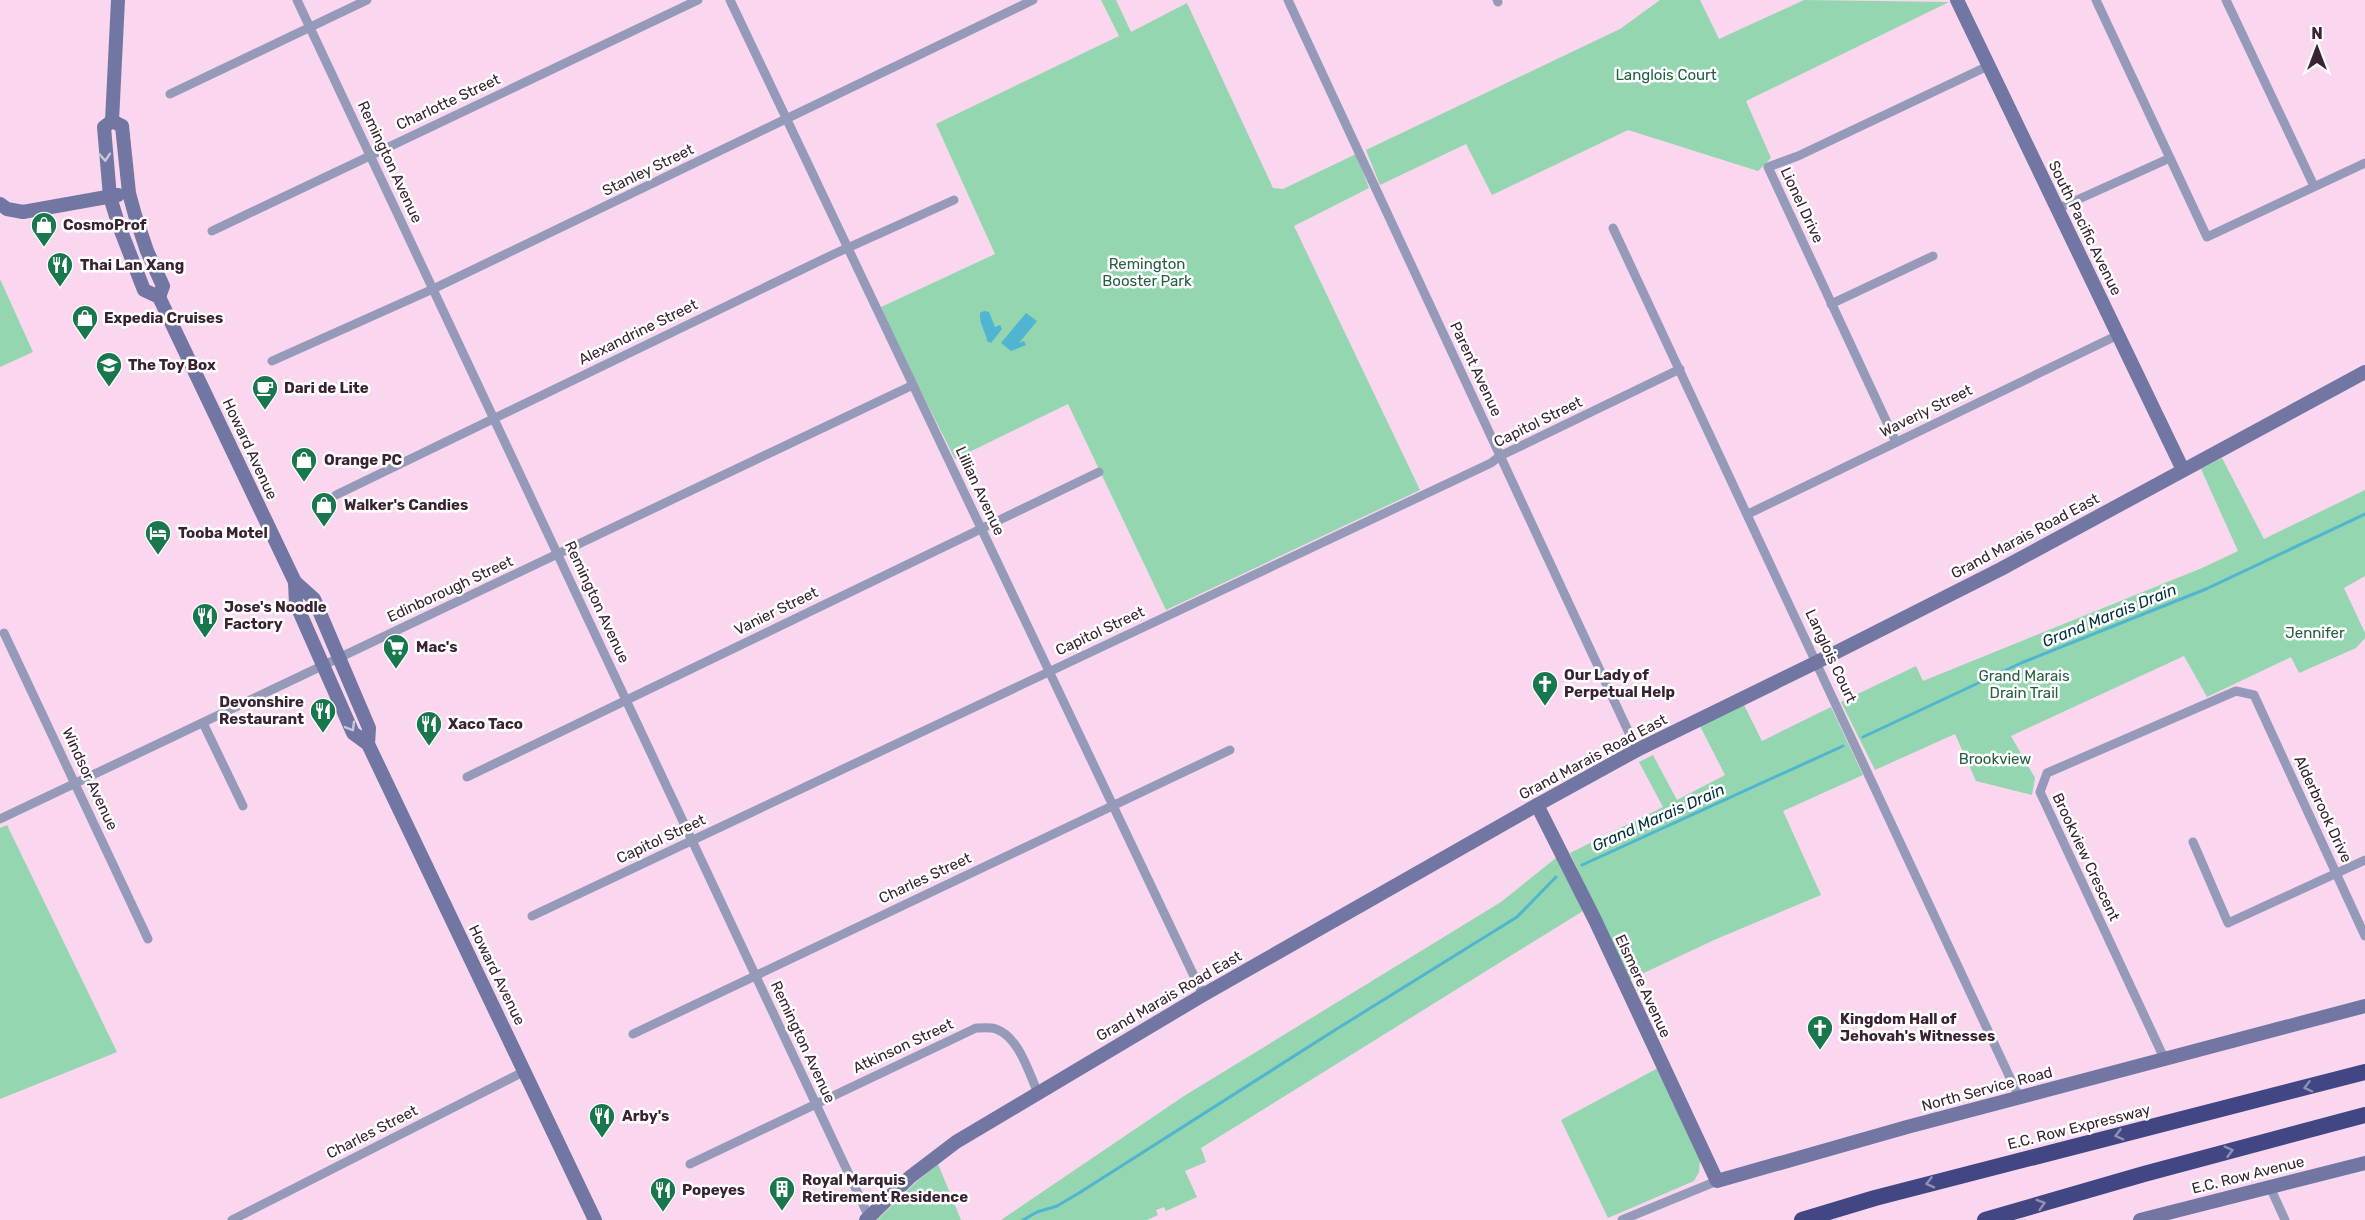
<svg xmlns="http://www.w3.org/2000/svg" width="2365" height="1220" viewBox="0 0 2365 1220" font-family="Rubik,sans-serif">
<rect width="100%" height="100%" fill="#fbd7ef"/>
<!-- green -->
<g fill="#93d6af">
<polygon points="1101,0 1116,0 1131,32 1187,3 1273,188 1283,189 1356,154 1369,188 1294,226 1420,490 1166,610 1068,404 955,459 879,308 995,254 936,124 1119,36"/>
<polygon points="1660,0 1700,0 1719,39 1804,0 1949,2 1746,101 1771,158 1758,171 1628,130 1492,195 1466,144 1380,185 1366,150 1620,29"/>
<polygon points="0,279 33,352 0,367"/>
<polygon points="2222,458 2264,539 2365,490 2365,576 2344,588 2365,633 2365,638 2356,648 2299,673 2291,657 2207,697 2184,656 2011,736 2035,778 2032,795 1976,781 1955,734 1875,770 1841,702 1916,666 1923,681 2202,568 2238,551 2201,469"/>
<polygon points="1744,705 1762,741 1831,707 1863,775 1783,811 1821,895 1714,940 1629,980 1570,853 1663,807 1639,762 1653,755 1677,800 1725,775 1700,726"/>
<polygon points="7,825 117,1052 0,1099 0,828"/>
<polygon points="1557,857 1583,911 1201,1148 1206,1162 1185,1171 1197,1197 1166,1211 1164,1207 1156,1210 1158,1215 1147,1220 1001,1220 1184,1096 1501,902"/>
<polygon points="1658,1068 1700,1160 1699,1172 1694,1181 1608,1218 1561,1120"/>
<polygon points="938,1164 961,1220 877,1220 915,1183"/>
</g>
<!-- water -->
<g fill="#4fb5d0">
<path d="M984,311L989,312L995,327L1000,325L1002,329L991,343L987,341C986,331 979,325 980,313Z"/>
<polygon points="1026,313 1037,321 1019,343 1024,341 1026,345 1011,351 1001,343"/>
</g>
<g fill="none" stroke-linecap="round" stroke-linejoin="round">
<!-- stream -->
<g stroke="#4fb5d0" stroke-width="3">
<polyline points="1863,737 2021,663 2206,589 2365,514"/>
<polyline points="1582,865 1843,746"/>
<polyline points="1023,1220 1037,1212 1057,1206 1079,1193 1335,1030 1517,917 1556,877"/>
</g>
<!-- street -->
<g stroke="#959ab9" stroke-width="9">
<polyline points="297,0 869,1217"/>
<polyline points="730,0 1203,995"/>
<polyline points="1288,0 1637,750"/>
<polyline points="1497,0 1498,2"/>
<polyline points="2096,0 2207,237 2365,163"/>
<polyline points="2226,0 2314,186"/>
<polyline points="170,94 367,0"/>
<polyline points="2057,209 2170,158"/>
<polyline points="1613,228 2019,1097"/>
<polyline points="212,231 698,0"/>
<polyline points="1831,304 1933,256"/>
<polyline points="272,361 433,289 1033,0"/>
<polyline points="1896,442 1768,167 1798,156 1988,66"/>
<polyline points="336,495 834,254 954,200"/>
<polyline points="1748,514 2118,335"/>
<polyline points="4,633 148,939"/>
<polyline points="203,723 243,806"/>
<polyline points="467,777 1099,472"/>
<polyline points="0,819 913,385"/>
<polyline points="2193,842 2228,923 2365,860"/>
<polyline points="532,916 1491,463 1500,456 1680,369"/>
<polyline points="633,1034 1230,750"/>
<polyline points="2164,1058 2040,792 2047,773 2236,691 2254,695 2365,936"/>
<path d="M690,1164L976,1028C982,1028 990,1027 996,1029C1019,1037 1029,1073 1038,1093"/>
<polyline points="2270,1187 2285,1220"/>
<polyline points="232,1220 525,1071"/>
<polyline points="1622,1220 1717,1181"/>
</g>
<!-- secondary -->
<g stroke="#7176a3" stroke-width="14">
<polyline points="1957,0 2183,470"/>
<polyline points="112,121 104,127 110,197 119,226 144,290 159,297 295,582 314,599 369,728 368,744"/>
<polyline points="112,121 122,126 129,193 135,215 147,251 163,286 159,297"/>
<polyline points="112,121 118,0"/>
<polyline points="0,204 7,209 23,212 118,195"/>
<polyline points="295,582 296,604 353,733 368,744 595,1220"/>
<polyline points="1537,805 1595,920 1717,1181 1907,1127 2365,1006"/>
<polyline points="866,1220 910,1177 956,1142 1203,995 1537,805 1637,750 1817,662 2001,569 2365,372"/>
<polyline points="2140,1220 2365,1163"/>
</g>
<!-- highway -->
<g stroke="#424683" stroke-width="16">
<polyline points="1802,1220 1875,1198 2365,1072"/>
<polyline points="1985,1220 2144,1174 2365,1115"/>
</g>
</g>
<!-- one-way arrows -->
<defs><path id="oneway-chevron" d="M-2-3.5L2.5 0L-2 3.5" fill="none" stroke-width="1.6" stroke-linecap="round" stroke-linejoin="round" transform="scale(1.5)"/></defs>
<g stroke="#c6c8da">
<use href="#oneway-chevron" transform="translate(105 157) rotate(86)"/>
<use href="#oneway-chevron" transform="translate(351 727) rotate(60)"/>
</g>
<g stroke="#8e90b5">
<use href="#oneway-chevron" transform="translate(2308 1087) rotate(166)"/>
<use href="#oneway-chevron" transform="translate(2119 1135) rotate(166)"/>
<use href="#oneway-chevron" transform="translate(2229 1151) rotate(-15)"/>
<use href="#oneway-chevron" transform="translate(1930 1183) rotate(166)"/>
<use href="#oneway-chevron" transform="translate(2041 1204) rotate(-16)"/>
</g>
<!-- icons -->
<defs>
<g id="shop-pin" transform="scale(1.35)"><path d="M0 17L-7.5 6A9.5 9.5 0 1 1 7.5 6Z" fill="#19774d" stroke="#fff"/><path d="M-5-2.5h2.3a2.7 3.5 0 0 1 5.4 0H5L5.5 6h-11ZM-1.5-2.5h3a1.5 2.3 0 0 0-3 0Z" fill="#fff"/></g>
<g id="restaurant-pin" transform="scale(1.35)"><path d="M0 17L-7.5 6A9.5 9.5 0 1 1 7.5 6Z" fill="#19774d" stroke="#fff"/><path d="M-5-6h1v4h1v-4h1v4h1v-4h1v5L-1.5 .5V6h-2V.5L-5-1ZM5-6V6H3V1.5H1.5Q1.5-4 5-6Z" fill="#fff"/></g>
<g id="school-pin" transform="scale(1.35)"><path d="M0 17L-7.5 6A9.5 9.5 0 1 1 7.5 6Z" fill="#19774d" stroke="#fff"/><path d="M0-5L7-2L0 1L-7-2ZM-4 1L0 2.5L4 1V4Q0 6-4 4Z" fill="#fff"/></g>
<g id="cafe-pin" transform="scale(1.35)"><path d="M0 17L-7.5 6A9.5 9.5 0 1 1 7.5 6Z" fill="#19774d" stroke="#fff"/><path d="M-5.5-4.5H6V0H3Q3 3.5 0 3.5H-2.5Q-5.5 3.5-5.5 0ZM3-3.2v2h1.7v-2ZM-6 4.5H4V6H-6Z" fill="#fff"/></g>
<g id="hotel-pin" transform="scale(1.35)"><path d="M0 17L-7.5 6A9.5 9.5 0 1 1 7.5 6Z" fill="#19774d" stroke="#fff"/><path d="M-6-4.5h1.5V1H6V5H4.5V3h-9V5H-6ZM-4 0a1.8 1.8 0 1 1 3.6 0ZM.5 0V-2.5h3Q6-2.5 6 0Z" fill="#fff"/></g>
<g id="supermarket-pin" transform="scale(1.35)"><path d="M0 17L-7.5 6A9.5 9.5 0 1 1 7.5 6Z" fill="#19774d" stroke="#fff"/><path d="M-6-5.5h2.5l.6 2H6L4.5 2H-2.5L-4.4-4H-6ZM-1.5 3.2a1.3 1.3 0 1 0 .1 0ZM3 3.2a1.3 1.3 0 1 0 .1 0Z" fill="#fff"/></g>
<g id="church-pin" transform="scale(1.35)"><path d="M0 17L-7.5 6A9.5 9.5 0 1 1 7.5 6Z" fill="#19774d" stroke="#fff"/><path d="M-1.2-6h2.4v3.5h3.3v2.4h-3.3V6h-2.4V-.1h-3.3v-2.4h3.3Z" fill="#fff"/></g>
<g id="building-pin" transform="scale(1.35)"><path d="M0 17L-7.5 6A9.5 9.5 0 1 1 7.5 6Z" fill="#19774d" stroke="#fff"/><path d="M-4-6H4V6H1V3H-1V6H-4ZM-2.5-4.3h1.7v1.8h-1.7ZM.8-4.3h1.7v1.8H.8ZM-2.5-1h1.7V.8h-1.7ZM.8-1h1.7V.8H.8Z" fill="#fff"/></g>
</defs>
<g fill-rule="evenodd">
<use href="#shop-pin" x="44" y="225"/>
<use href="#restaurant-pin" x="60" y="265"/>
<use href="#shop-pin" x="85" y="318"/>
<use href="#school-pin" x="109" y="365"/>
<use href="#cafe-pin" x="265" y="388"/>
<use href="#shop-pin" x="304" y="460"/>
<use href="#shop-pin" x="324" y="505"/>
<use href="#hotel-pin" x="158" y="533"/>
<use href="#restaurant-pin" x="205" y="616"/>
<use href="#supermarket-pin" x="396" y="647"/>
<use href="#church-pin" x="1545" y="684"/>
<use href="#restaurant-pin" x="323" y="711"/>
<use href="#restaurant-pin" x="429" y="724"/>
<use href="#church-pin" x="1820" y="1028"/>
<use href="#restaurant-pin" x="602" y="1116"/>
<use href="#building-pin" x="782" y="1189"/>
<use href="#restaurant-pin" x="663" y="1190"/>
</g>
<g text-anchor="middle" stroke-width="5" stroke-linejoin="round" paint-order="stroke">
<!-- park labels -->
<g font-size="15" fill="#255f41" stroke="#fff">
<text x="1666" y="80">Langlois Court</text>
<text x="1147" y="269">Remington<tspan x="1147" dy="17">Booster Park</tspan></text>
<text x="2315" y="638">Jennifer</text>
<text x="2024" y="681">Grand Marais<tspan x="2024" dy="17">Drain Trail</tspan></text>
<text x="1995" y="764">Brookview</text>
</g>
<!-- street labels -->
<g font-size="15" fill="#392333" stroke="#fff">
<text transform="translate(448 102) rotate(-25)" y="5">Charlotte Street</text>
<text transform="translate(390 162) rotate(65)" y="5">Remington Avenue</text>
<text transform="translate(648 170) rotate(-26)" y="5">Stanley Street</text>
<text transform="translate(1802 205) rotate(65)" y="5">Lionel Drive</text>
<text transform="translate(2085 228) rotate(64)" y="5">South Pacific Avenue</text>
<text transform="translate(638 332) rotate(-26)" y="5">Alexandrine Street</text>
<text transform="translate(1476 369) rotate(65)" y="5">Parent Avenue</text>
<text transform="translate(1926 411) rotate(-26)" y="5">Waverly Street</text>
<text transform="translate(1538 422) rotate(-26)" y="5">Capitol Street</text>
<text transform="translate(250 449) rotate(65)" y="5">Howard Avenue</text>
<text transform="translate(980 491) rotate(65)" y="5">Lillian Avenue</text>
<text transform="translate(2025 536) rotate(-28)" y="5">Grand Marais Road East</text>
<text transform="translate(450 589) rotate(-25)" y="5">Edinborough Street</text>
<text transform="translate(597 602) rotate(65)" y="5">Remington Avenue</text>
<text transform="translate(776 611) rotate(-26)" y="5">Vanier Street</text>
<text transform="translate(1100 631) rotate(-25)" y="5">Capitol Street</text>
<text transform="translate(1831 656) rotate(65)" y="5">Langlois Court</text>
<text transform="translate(1593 757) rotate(-28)" y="5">Grand Marais Road East</text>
<text transform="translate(90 779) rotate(65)" y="5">Windsor Avenue</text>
<text transform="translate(2323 809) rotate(65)" y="5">Alderbrook Drive</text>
<text transform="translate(661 839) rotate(-25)" y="5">Capitol Street</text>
<text transform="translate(2086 857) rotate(65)" y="5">Brookview Crescent</text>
<text transform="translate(925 878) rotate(-25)" y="5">Charles Street</text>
<text transform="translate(497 975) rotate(64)" y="5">Howard Avenue</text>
<text transform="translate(1643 986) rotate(65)" y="5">Elsmere Avenue</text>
<text transform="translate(1169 996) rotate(-30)" y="5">Grand Marais Road East</text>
<text transform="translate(803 1042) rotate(65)" y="5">Remington Avenue</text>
<text transform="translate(903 1046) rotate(-25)" y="5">Atkinson Street</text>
<text transform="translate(1987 1089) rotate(-15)" y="5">North Service Road</text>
<text transform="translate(2079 1127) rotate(-14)" y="5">E.C. Row Expressway</text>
<text transform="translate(372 1132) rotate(-27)" y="5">Charles Street</text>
<text transform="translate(2248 1175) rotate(-14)" y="5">E.C. Row Avenue</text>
</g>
<!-- poi labels -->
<g font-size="15" font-weight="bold" fill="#392333" stroke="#fff" text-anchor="start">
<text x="63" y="230">CosmoProf</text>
<text x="80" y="270">Thai Lan Xang</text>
<text x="104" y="323">Expedia Cruises</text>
<text x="128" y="370">The Toy Box</text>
<text x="284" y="393">Dari de Lite</text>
<text x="324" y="465">Orange PC</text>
<text x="344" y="510">Walker's Candies</text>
<text x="178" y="538">Tooba Motel</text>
<text x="224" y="612">Jose's Noodle<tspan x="224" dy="17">Factory</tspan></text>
<text x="416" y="652">Mac's</text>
<text x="1564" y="680">Our Lady of<tspan x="1564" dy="17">Perpetual Help</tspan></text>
<text x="304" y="707" text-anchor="end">Devonshire<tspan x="304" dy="17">Restaurant</tspan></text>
<text x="448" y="729">Xaco Taco</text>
<text x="1840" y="1024">Kingdom Hall of<tspan x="1840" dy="17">Jehovah's Witnesses</tspan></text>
<text x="622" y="1121">Arby's</text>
<text x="802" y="1185">Royal Marquis<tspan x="802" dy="17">Retirement Residence</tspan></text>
<text x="682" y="1195">Popeyes</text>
</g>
<!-- water labels -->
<g font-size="16" font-style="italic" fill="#00313d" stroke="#fff">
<text transform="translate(2109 615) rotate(-22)" y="6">Grand Marais Drain</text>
<text transform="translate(1658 817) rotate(-24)" y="6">Grand Marais Drain</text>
</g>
</g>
<!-- north arrow -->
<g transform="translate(2317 48)" stroke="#ffffff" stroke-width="4.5" paint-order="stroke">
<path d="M0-4.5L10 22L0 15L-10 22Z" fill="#392333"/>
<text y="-9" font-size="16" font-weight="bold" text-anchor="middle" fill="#392333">N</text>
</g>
</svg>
